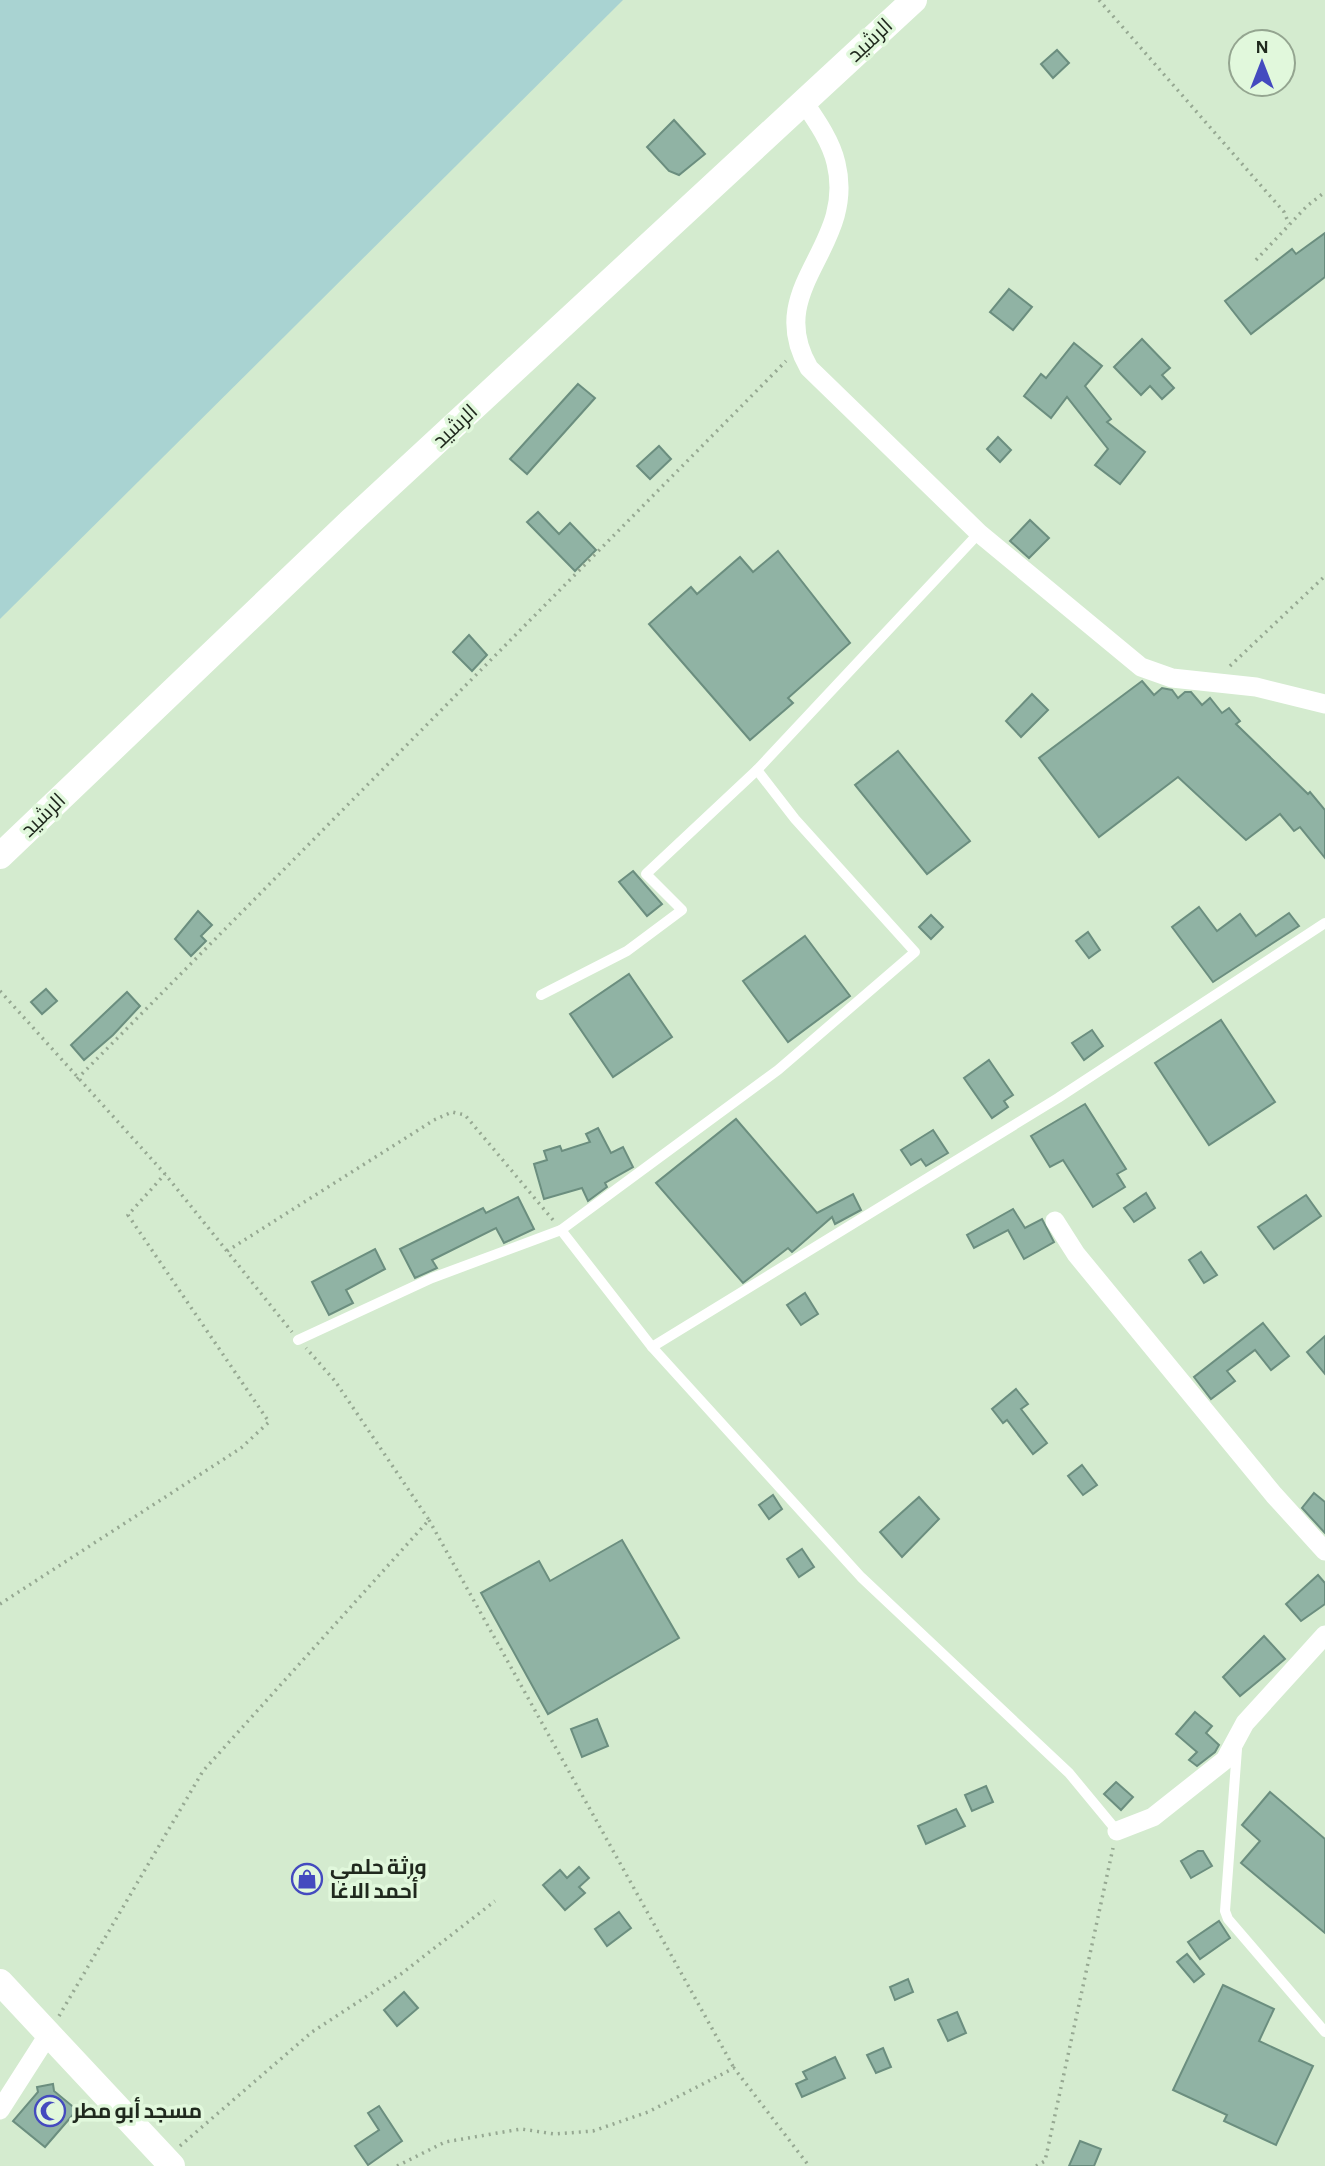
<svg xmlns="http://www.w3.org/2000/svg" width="1325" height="2166" viewBox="0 0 1325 2166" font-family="'Alegreya Sans',Cairo,sans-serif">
<rect width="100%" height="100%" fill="#d4ebcf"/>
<!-- water -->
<polygon fill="#a9d3d2" points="0,0 623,0 0,619"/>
<!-- building -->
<g fill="#90b3a4" stroke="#6b8e7f" stroke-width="2">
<polygon points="1057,50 1069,63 1053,78 1041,64"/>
<polygon points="674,120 705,154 679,175 669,171 647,147"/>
<polygon points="1325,233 1325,277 1251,334 1225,301 1292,249 1296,254"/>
<polygon points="1009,289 1032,307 1013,330 990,312"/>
<polygon points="1142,339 1170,368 1162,375 1174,388 1162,399 1150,386 1141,395 1114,367"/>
<polygon points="1074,343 1102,366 1085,386 1111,419 1107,422 1145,452 1120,484 1095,465 1108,449 1067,397 1051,418 1024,396 1041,374 1046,378"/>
<polygon points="578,384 595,398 527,474 510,459"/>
<polygon points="998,437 1011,450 1000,462 987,449"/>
<polygon points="659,446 671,459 650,479 637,466"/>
<polygon points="538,512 559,534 570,523 596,550 575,571 527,522"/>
<polygon points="1030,520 1049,538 1029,558 1010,541"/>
<polygon points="778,551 850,643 788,698 793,703 750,740 649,624 691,587 697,594 740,557 753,572"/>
<polygon points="469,635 487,655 472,671 453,652"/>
<polygon points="1142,681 1154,695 1162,688 1172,690 1178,698 1185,692 1191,692 1202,705 1210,698 1222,713 1229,708 1240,721 1236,724 1308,794 1310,792 1325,810 1325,858 1300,827 1294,831 1280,814 1246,840 1178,777 1099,837 1039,758"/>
<polygon points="1032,694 1048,710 1021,737 1006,721"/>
<polygon points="898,751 970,841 927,874 855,785"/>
<polygon points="633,871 662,904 647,916 619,882"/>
<polygon points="1199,907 1217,931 1240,914 1256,936 1289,913 1299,926 1213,982 1172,927"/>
<polygon points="198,911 212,925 201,936 206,941 191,956 175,939"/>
<polygon points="931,915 943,927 931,939 919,927"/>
<polygon points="1088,932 1100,950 1089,958 1076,941"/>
<polygon points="805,936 850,996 788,1042 743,981"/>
<polygon points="629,974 672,1037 613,1077 570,1014"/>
<polygon points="46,989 57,1001 42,1014 31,1002"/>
<polygon points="127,992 140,1006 113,1035 84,1060 71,1045"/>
<polygon points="1221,1020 1275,1102 1209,1145 1155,1063"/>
<polygon points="1092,1030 1103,1046 1084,1060 1072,1043"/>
<polygon points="989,1060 1013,1095 1004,1101 1008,1107 992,1118 964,1078"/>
<polygon points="1085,1104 1126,1169 1117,1174 1125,1187 1093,1207 1063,1160 1050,1167 1031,1136"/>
<polygon points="736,1119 817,1213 853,1194 861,1210 835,1224 832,1217 792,1252 788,1248 743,1283 656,1183"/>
<polygon points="598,1128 611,1153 623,1147 633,1167 605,1183 607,1187 588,1201 582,1188 544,1199 534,1164 547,1160 544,1151 560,1146 562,1151 590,1142 586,1134"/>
<polygon points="933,1130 948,1153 926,1166 921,1159 911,1165 901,1150"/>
<polygon points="1146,1193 1155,1208 1134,1222 1124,1208"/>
<polygon points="1306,1195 1321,1216 1274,1249 1258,1227"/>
<polygon points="518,1197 534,1229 504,1243 496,1228 432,1260 437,1268 415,1278 400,1249 483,1208 486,1213"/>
<polygon points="1013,1209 1025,1228 1042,1219 1054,1242 1024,1259 1008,1230 974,1248 967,1235"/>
<polygon points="375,1249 385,1269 346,1290 353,1303 329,1315 312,1282"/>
<polygon points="1201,1252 1217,1275 1204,1283 1189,1260"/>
<polygon points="805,1293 818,1314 801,1325 787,1305"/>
<polygon points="1263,1323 1289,1356 1271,1370 1255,1350 1227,1371 1235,1381 1211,1399 1194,1377"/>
<polygon points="1325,1336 1325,1374 1307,1352"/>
<polygon points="1016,1389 1028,1404 1021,1409 1047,1443 1033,1454 1007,1420 1003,1423 992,1409"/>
<polygon points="1082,1465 1097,1485 1083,1495 1068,1476"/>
<polygon points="1314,1493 1325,1502 1325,1533 1302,1508"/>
<polygon points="773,1495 782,1509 769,1519 759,1505"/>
<polygon points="919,1497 939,1519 902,1557 880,1532"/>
<polygon points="622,1540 679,1638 548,1714 481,1593 539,1561 550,1581"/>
<polygon points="802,1549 814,1567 799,1577 787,1559"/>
<polygon points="1318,1575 1325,1583 1325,1604 1301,1621 1286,1604"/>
<polygon points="1264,1636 1285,1659 1240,1696 1223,1677"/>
<polygon points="1195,1712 1212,1726 1206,1733 1219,1745 1215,1752 1197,1766 1189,1760 1197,1752 1176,1734"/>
<polygon points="597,1719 608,1746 582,1757 571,1729"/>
<polygon points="1116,1782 1133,1797 1121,1810 1104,1794"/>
<polygon points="986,1786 993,1802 972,1811 965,1795"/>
<polygon points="1270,1792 1325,1839 1325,1933 1241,1863 1260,1841 1242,1825"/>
<polygon points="956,1809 965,1826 926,1844 918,1826"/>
<polygon points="1198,1851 1203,1851 1212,1866 1191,1878 1181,1861"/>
<polygon points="579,1867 589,1878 579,1887 585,1893 565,1910 543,1885 560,1870 567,1878"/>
<polygon points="619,1912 631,1928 607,1946 595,1929"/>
<polygon points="1219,1921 1230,1938 1200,1959 1188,1942"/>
<polygon points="1187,1954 1204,1974 1194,1982 1177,1962"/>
<polygon points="908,1979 913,1992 895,2000 890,1987"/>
<polygon points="1223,1985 1274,2009 1259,2041 1313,2066 1276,2145 1224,2121 1227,2115 1173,2090"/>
<polygon points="404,1992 418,2008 397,2026 384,2010"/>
<polygon points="957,2012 966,2033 948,2041 938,2020"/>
<polygon points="883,2048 891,2067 876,2073 867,2055"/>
<polygon points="835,2057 845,2078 802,2097 796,2084 807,2079 803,2072"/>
<polygon points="53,2084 54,2091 77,2110 45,2147 13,2121 38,2092 37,2087"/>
<polygon points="379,2106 402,2141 368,2165 355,2146 379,2130 368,2113"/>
<polygon points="1080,2141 1101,2149 1094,2166 1069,2166"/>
</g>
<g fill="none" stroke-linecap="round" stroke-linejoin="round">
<!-- path -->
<g stroke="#96a892" stroke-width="3.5" stroke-dasharray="2 5" stroke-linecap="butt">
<polyline points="1099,0 1284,212 1289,224"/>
<polyline points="1256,260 1307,206 1325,192"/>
<polyline points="1230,666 1325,576"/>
<polyline points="0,991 165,1174 292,1332"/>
<polyline points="77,1079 786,361"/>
<polyline points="227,1251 434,1120 452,1112 465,1115 553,1220"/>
<polyline points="429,1520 734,2068"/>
<polyline points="0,1604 241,1448 269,1422 128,1215 165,1174"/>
<polyline points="59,2016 203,1771 429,1520 335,1381 306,1348"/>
<polyline points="180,2146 312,2032 401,1974 495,1901"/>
<polyline points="397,2166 445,2142 521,2129 555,2134 593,2131 648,2112 734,2068 809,2166"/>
<polyline points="1036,2166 1045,2161 1113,1848"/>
</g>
<!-- lane -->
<g stroke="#fff" stroke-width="10">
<polyline points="541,995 627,951 682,910 646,874 757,770 979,533"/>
<polyline points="561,1230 652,1347 861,1577 1069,1773 1117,1831"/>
<polyline points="298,1340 432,1278 561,1230 778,1070 915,952 795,819 757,770"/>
<polyline points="652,1347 1058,1098 1325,923"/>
<polyline points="1237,1749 1225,1911 1228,1919 1325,2032"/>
</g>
<!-- street -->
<g stroke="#fff" stroke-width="19">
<path d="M803,101C816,120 831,141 836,163C857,248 762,287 809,368L979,533L1141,667L1172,678L1256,687L1325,704"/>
<polyline points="1055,1221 1076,1254 1274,1495 1325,1551"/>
<polyline points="1117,1831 1153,1817 1225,1760 1245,1723 1325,1635"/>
<polyline points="0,2110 48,2035"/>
</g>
<!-- secondary -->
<g stroke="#fff" stroke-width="26">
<polyline points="0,856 352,520 914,0"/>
<polyline points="0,1982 172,2166"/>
</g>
</g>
<!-- icons -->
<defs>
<g id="shop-ring" transform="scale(1.575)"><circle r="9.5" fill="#e1f8dc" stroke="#444abf" stroke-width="1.5"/><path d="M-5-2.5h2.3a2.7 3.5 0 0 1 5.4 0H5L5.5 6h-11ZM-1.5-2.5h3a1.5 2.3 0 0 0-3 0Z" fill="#444abf"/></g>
<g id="mosque-ring" transform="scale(1.575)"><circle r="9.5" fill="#e1f8dc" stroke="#444abf" stroke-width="1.5"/><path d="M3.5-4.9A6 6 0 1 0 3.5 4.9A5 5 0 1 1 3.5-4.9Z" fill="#444abf"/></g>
</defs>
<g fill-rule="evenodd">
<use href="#shop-ring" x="307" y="1879"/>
<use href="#mosque-ring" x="50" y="2111"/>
</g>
<g text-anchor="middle" stroke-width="7" stroke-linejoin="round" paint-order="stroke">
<!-- street labels -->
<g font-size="21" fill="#20291e" stroke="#e1f8dc">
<text transform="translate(870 40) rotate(-43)" y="7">الرشيد</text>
<text transform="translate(455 426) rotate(-43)" y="7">الرشيد</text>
<text transform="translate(43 815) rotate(-44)" y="7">الرشيد</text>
</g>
<!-- poi labels -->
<g font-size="21" font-weight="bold" fill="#20291e" stroke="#e1f8dc" text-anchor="start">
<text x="330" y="1874">ورثة حلمي<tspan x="330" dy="24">أحمد الاغا</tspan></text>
<text x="73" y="2118">مسجد أبو مطر</text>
</g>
</g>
<!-- north arrow -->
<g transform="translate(1262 63)"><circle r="33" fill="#e1f8dc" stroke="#94a590" stroke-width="2"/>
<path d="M0-5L12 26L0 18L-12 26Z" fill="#444abf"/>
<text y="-10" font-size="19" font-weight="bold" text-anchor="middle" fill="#20291e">N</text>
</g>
</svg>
